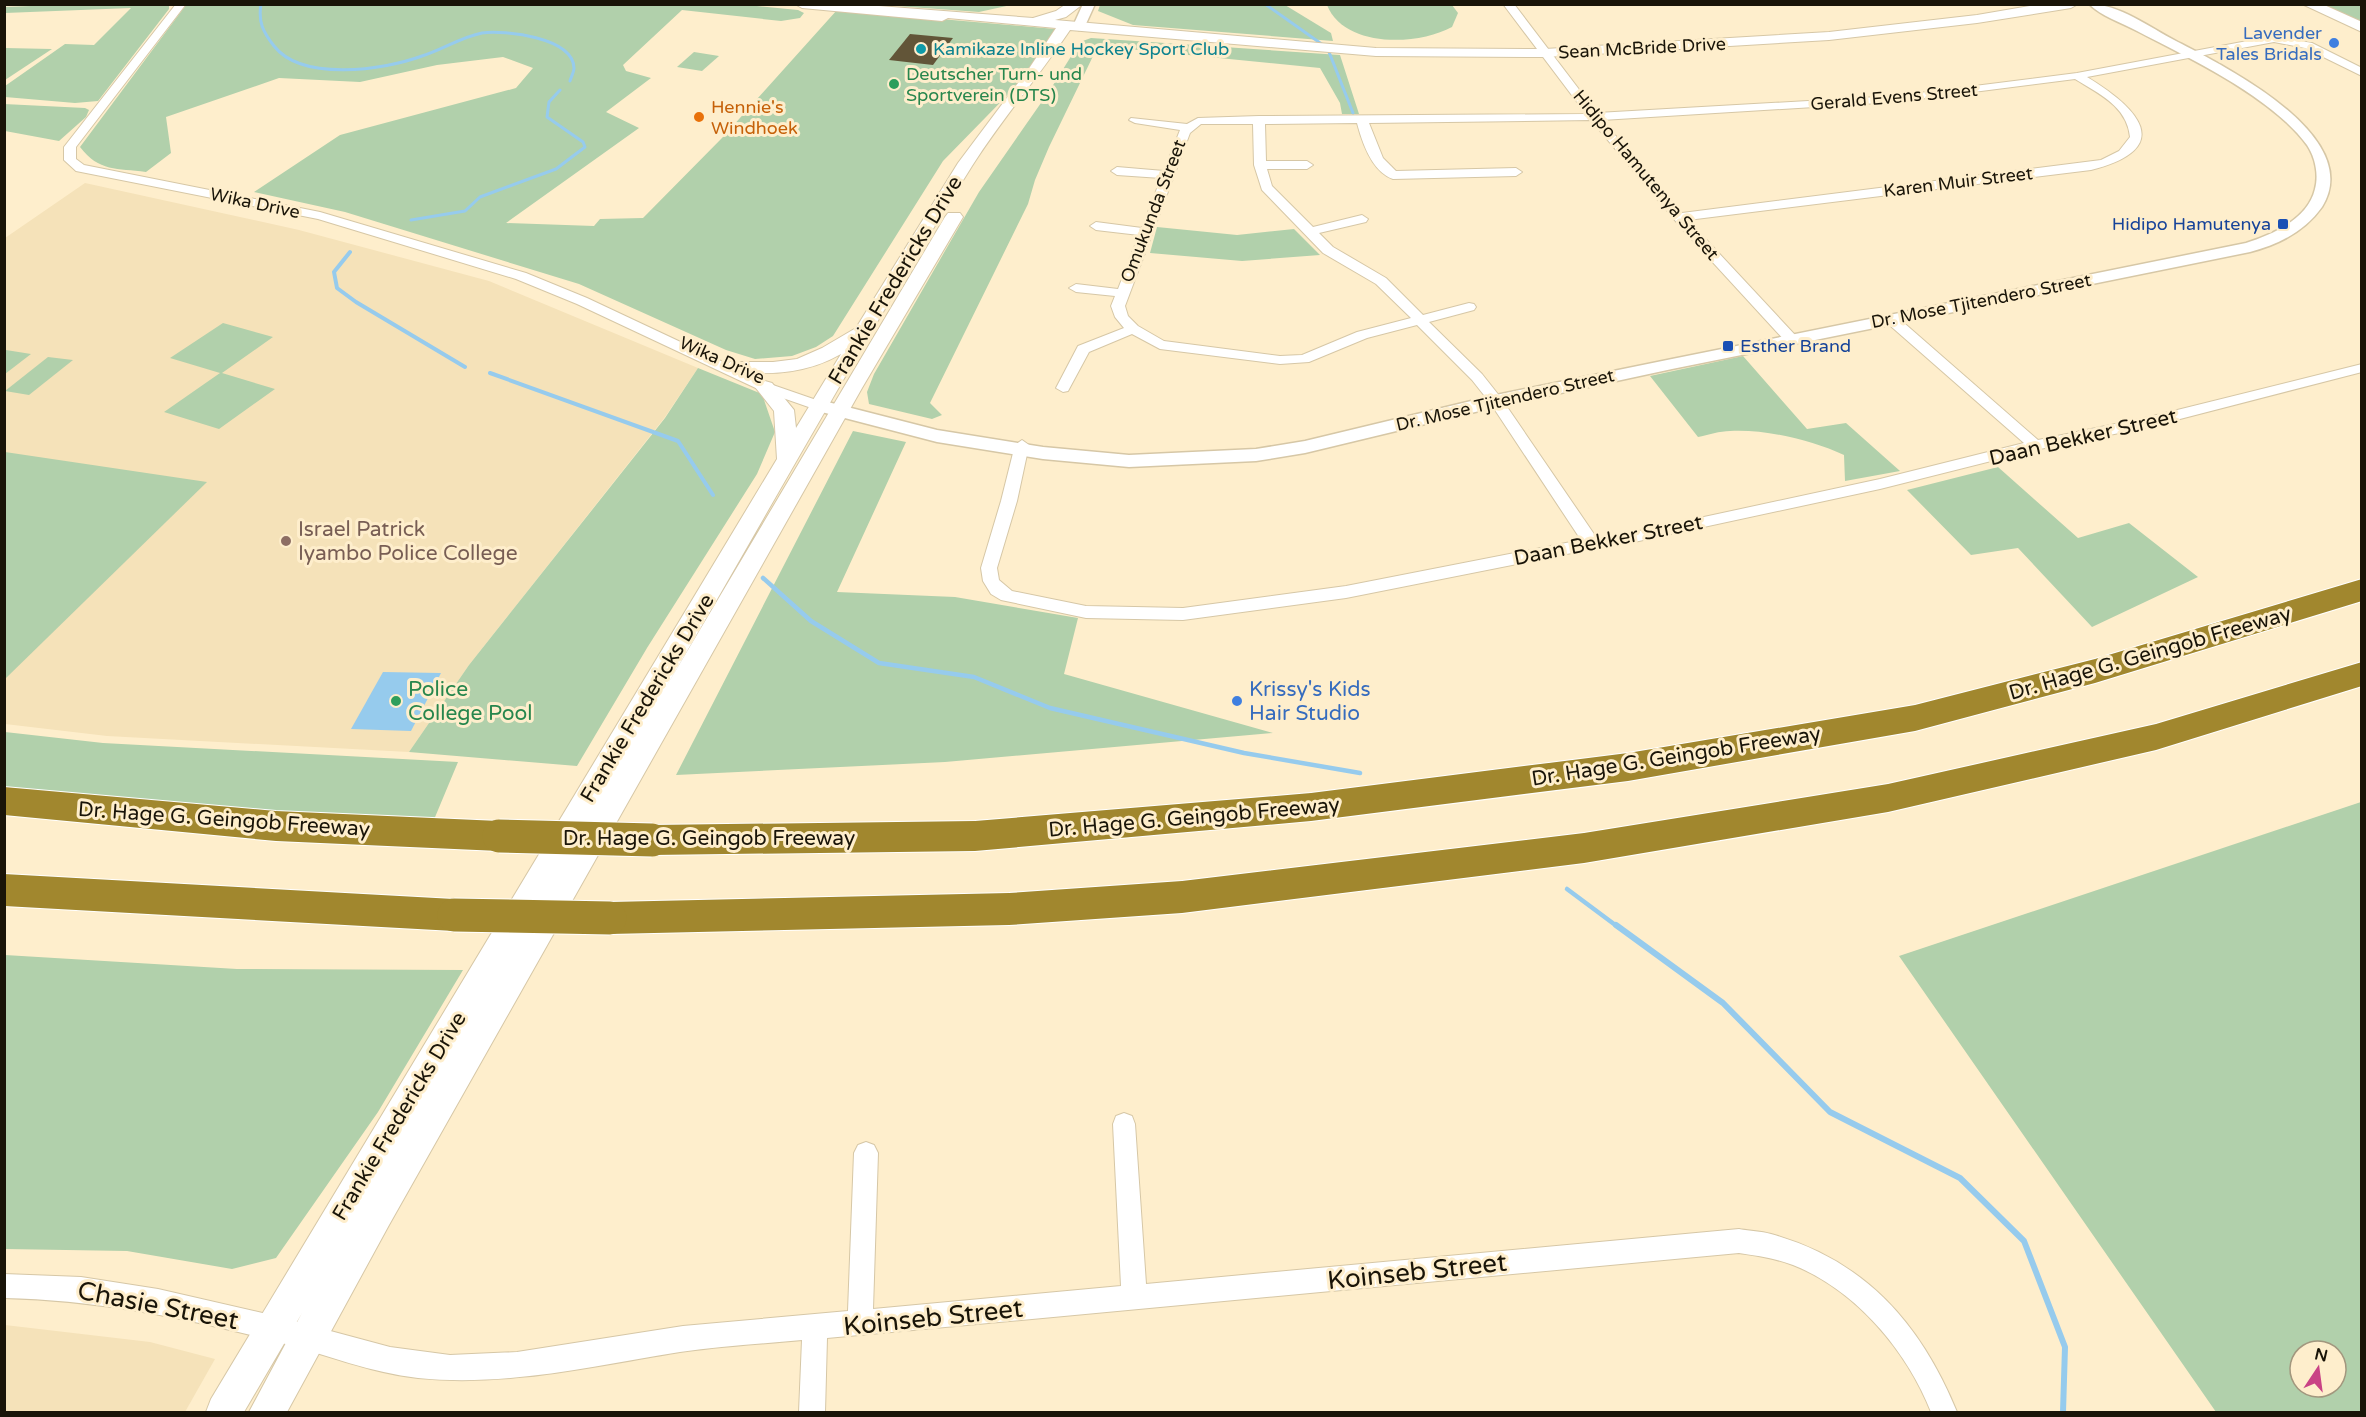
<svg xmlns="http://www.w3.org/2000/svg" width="2366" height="1417" viewBox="0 0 2366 1417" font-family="'Varela Round',sans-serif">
<rect width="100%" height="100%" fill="#feeecc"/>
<!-- built -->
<g fill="#f5e2b9">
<polygon points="85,183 299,230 489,281 698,368 665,417 469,665 409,752 107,736 5,724 5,238"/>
<polygon points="5,1325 150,1342 215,1359 185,1412 5,1412"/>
</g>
<!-- green -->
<g fill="#b1d0ab" fill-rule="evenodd">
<path d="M737,4L798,10L804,13L800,18L781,21L682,10L623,65L626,71L651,78L606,112L639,128L506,223L594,226L600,219L643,218L722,138L837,10L1055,29L1033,69L943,161L833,336L816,347L792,356L755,359L726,350L579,284L345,212L254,192L340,135L516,88L533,68L503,57L437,65L360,82L279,78L166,117L171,153L146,172C117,168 99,172 80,147L186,5Z"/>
<polygon points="56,5 169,4 169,9 98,101 75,103 5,97 5,86 65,44 94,45 131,8 5,13 5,7"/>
<polygon points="883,5 1011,5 979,12"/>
<polygon points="1100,5 1285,5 1331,33 1333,41 1133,25 1098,11"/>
<path d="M1327,5H1452L1458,13L1452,27C1417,46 1344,48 1327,5Z"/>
<polygon points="2325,5 2361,5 2361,22"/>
<polygon points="1091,38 1340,55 1359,114 1342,114 1340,103 1320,68 1118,48 1095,52 1049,147 1035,180 1028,204 930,403 942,415 932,419 869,404 867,392 874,374 979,192 1050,90 1080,42"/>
<polygon points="5,48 52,49 5,80"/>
<polygon points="694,52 719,56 702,71 677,67"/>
<polygon points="4,104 85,108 89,110 86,117 59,141 5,131"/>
<polygon points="1157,227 1237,235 1294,229 1320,255 1242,261 1150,253"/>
<polygon points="223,323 273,337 222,373 275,389 219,429 164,412 220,373 170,358"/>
<polygon points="6,350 31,354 5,374"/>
<path d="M1743,356L1807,429L1846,423L1900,471L1845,481L1844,455C1811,440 1766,429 1730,431C1720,431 1708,435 1698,437L1650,376Z"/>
<polygon points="48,357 73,360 29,395 5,391"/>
<polygon points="698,368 762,394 775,432 757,474 647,648 577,766 409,752 469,665 665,418"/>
<polygon points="853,431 906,442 837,592 955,597 1078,618 1064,674 1273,733 945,762 676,775"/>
<polygon points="5,452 207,482 5,679 4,452"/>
<polygon points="1998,467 2078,538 2129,523 2198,577 2092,627 2018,548 1971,555 1907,490"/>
<polygon points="5,732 103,743 458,762 433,822 276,818 5,789"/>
<path d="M2361,802V1412H2216L1899,956ZM2300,1351H2336V1387H2300Z"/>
<polygon points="5,955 237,969 463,970 378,1112 276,1258 232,1269 127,1251 5,1249"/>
</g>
<!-- water -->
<polygon fill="#96cbed" points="383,672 441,673 411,731 351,729"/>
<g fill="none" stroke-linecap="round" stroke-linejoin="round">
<!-- stream-far3 -->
<g stroke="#96cbed" stroke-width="3">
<path d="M261,4C258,22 263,32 274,46C302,82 384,70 422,56C442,50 461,37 482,33C504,30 573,37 574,68C574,72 571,77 570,81"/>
<polyline points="1265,4 1323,45"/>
<polyline points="1329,52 1353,113"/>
<polyline points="411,220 465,211 480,197 556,169 585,147 583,142 547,117 549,102 560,90"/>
</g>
<!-- stream-far2 -->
<g stroke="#96cbed" stroke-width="4">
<polyline points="350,252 334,272 337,288 356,302 465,367"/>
<polyline points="490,373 678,441 713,495"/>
</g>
<!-- stream-far1 -->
<g stroke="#96cbed" stroke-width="4.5">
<polyline points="763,578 811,621 879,663 974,677 1050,708 1244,753 1360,773"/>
<polyline points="1567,889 1618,927"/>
</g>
<!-- stream -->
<polyline stroke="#96cbed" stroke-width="6" points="1616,925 1723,1003 1830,1112 1960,1178 2024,1241 2065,1347 2063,1412"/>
</g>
<!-- building -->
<polygon fill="#625538" points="910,34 953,38 933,65 889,60"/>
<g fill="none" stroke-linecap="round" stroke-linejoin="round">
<!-- minor casing -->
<g stroke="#d6c7a6" stroke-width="2">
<g id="minor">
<polygon points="176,4 186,4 76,147 76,159 84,165 320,212 526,273 587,298 770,384 825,403 827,406 820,411 760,390 577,304 516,279 318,219 76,171 64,160 64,147"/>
<path d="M1503,4H1514L1597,113L1895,96L2077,73L2274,36L2312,43L2362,68V76L2305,48L2274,42L2087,77C2138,108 2177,148 2091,170L1688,220L1796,336L1798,339L1796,342H1786L1684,231L1591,120L1369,123L1383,158L1396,171L1516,168L1522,172L1516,176L1393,179C1372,172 1362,142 1357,123L1265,124L1266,161H1307L1313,165L1307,169H1267L1272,186L1313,227L1362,215L1368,219L1366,222L1319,233L1333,247L1386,278L1423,315L1469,303L1474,304L1476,307L1474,310L1429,322L1482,374L1501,398L1596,537L1625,534L1880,479L2024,443L1886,322L1884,319L1891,315L1896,316L2038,440L2149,417L2362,364V372L2149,427L2035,450L1880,489L1625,544L1592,549L1346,598L1183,620L1086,618L1001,600L991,594L983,581L981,568L1001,501L1015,445L1022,440L1029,445L1017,501L997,568L999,580L1012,591L1086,606L1183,608L1346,586L1581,540L1491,404L1472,380L1417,325L1367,338L1309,362L1280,364L1160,349L1132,334L1089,352L1068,391L1063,392L1056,388L1078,346L1124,328L1115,317L1111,306L1115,296L1076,292L1069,288L1076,284L1118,289L1139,235L1096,230L1090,226L1096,222L1142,228L1161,178L1117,175L1111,171L1117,167L1164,171L1180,130L1135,123L1129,120L1131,118L1187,124L1198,118L1259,116L1586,114ZM2075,79C2099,94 2127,106 2130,137L2119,151L2101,160L1682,213L1602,120L1895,102ZM1201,124H1253L1254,165L1262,190L1323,253L1376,284L1411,318L1357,332L1302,355L1280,356L1164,341L1138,326L1128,316L1125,306L1190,133Z"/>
<path d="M1124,1113L1132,1116L1135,1124L1146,1284L1739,1229C1750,1231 1761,1231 1771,1234C1865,1260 1921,1324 1957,1412H1931C1907,1351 1856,1290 1793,1265C1775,1258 1758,1256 1739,1253L827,1338L825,1412H799L802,1340C761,1344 720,1346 680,1352C593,1366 506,1387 418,1378C372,1373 327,1355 282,1343C190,1319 99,1300 4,1298V1274L81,1277L158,1289L271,1315L390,1347L450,1355L517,1352L683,1326L848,1311L854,1153L858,1145L866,1142L874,1145L878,1153L873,1309L1121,1286L1113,1124L1116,1116Z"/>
</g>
</g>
<!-- tertiary casing -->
<g stroke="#d6c7a6" stroke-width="3">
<g id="tertiary">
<polygon points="1083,4 1095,4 1085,26 1079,30 1073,26"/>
<path d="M2089,4C2119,4 2149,27 2176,41C2224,66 2366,136 2322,207C2305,231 2278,245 2250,252L1672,369L1496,407L1305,453L1256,461L1129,467L1043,459L937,442L814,410L811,406L814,402L820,400L937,430L1043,447L1129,455L1256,449L1305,441L1496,395L1672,359L2246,243C2273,234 2308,219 2315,189C2319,174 2315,157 2307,145C2272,97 2189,58 2137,31C2122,23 2101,16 2089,4Z"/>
</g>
</g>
<!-- secondary casing -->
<g stroke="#d6c7a6" stroke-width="2">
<g id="secondary">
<path d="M795,4H853L1033,18L1056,11L1066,4H1083L1066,17L1055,20L1376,48L1545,49L1829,32L1977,15L2041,4H2078L2071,8L1977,23L1829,40L1545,57L1376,56L1070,30C1039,76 1002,119 972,166C865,336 768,513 666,687L945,217L948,213H960L963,217L862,388L389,1225L287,1412H249L302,1313L244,1412H206L211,1399L777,459L774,411L755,387L758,383L765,381L772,383L794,410L796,428L841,354C808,373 774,375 737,372L730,370L727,366L730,362H773L797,359L822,348L856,328L958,163L1030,67L1056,28L948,18L942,21L802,8Z"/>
<polygon points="2302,4 2322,4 2362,22 2362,32"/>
</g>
</g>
<!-- motorway casing -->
<g stroke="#fff" stroke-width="2">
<g id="motorway">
<polygon points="2362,579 2362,601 2095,683 1915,731 1628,781 1311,821 975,851 652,855 639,850 634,840 639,830 652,825 975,821 1311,793 1628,753 1915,705 2095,659"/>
<polygon points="2362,662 2362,686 2156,750 1888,812 1584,863 1182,913 1009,925 610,934 597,929 591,918 597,907 610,902 1009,893 1182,881 1584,833 1888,784 2156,724"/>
<polygon points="4,787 276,811 499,821 512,826 517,836 512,846 499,851 276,841 4,815"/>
<polygon points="4,874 454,899 467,904 473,915 467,926 454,931 4,906"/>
</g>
</g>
<!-- minor -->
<use href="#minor" fill="#fff" fill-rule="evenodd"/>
<!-- tertiary -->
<use href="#tertiary" fill="#fff" fill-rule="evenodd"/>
<!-- secondary -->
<use href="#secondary" fill="#fff" fill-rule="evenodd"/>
<!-- motorway -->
<use href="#motorway" fill="#a1872e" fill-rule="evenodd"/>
<!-- motorway-bridge casing -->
<g stroke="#fff" stroke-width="35" stroke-linecap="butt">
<g id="motorway-bridge">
<polyline points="499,836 652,840"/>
<polyline points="454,915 610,918"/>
</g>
</g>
<!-- motorway-bridge -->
<use href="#motorway-bridge" stroke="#a1872e" stroke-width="33"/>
</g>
<!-- markers -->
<g fill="#3f7fe0" stroke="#feeecc" stroke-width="2">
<circle cx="2334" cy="43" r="6"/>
<circle cx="1237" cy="701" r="6"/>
</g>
<circle fill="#0f9aa8" stroke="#feeecc" stroke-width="2" cx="921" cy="49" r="6"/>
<g fill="#2e9e5b" stroke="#feeecc" stroke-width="2">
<circle cx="894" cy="84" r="6"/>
<circle cx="396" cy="701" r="6"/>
</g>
<circle fill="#e8710a" stroke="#feeecc" stroke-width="2" cx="699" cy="117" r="6"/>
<g fill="#1a4fb4" stroke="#feeecc" stroke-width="2">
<rect x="2277" y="218" width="12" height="12" rx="3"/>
<rect x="1722" y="340" width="12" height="12" rx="3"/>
</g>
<circle fill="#8d6e63" stroke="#feeecc" stroke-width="2" cx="286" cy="541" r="6"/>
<g text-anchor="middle" stroke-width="6" stroke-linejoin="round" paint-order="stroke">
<!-- far-shop labels -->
<g font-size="18" fill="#366cbe" stroke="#feeecc" text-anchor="end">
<text x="2322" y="39">Lavender<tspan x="2322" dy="21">Tales Bridals</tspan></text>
</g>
<!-- far-street labels -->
<g font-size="18" fill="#191408" stroke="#feeecc">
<text transform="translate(1642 48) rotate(-3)" y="6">Sean McBride Drive</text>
<text transform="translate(1894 97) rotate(-5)" y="6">Gerald Evens Street</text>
<text transform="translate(1646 175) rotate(50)" y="6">Hidipo Hamutenya Street</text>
<text transform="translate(1958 182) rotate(-7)" y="6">Karen Muir Street</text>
<text transform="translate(255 203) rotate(12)" y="6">Wika Drive</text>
<text transform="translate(1153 211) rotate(-69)" y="6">Omukunda Street</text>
<text transform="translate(1981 301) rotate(-11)" y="6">Dr. Mose Tjitendero Street</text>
<text transform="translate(722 360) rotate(24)" y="6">Wika Drive</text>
<text transform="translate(1505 400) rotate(-13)" y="6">Dr. Mose Tjitendero Street</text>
</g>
<!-- far-culture labels -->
<g font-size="18" fill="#0d838f" stroke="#feeecc" text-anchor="start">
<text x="933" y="55">Kamikaze Inline Hockey Sport Club</text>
</g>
<!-- far-leisure labels -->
<g font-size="18" fill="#27864d" stroke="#feeecc" text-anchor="start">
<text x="906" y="80">Deutscher Turn- und<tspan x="906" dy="21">Sportverein (DTS)</tspan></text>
</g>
<!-- far-food labels -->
<g font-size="18" fill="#c56008" stroke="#feeecc" text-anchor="start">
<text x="711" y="113">Hennie's<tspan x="711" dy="21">Windhoek</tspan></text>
</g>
<!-- far-transit labels -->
<g font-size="18" fill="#164399" stroke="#feeecc" text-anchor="end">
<text x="2271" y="230">Hidipo Hamutenya</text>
<text x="1740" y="352" text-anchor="start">Esther Brand</text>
</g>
<!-- street labels -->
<g font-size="21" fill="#191408" stroke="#feeecc">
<text transform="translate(895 280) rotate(-59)" y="7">Frankie Fredericks Drive</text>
<text transform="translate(2083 437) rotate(-13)" y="7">Daan Bekker Street</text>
<text transform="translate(1608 540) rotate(-11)" y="7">Daan Bekker Street</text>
<text transform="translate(2150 653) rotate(-16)" y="7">Dr. Hage G. Geingob Freeway</text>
<text transform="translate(647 698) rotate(-59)" y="7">Frankie Fredericks Drive</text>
<text transform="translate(1676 756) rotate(-9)" y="7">Dr. Hage G. Geingob Freeway</text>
<text transform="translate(1194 817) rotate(-5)" y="7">Dr. Hage G. Geingob Freeway</text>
<text transform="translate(224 819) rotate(4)" y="7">Dr. Hage G. Geingob Freeway</text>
<text x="709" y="845">Dr. Hage G. Geingob Freeway</text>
<text transform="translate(399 1116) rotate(-59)" y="7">Frankie Fredericks Drive</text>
</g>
<!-- education labels -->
<g font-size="21" fill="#785e54" stroke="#feeecc" text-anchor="start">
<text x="298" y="536">Israel Patrick<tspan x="298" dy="24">Iyambo Police College</tspan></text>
</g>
<!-- leisure labels -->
<g font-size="21" fill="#27864d" stroke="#feeecc" text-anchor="start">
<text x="408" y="696">Police<tspan x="408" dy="24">College Pool</tspan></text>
</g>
<!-- shop labels -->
<g font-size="21" fill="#366cbe" stroke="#feeecc" text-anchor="start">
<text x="1249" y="696">Krissy's Kids<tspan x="1249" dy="24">Hair Studio</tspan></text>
</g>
<!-- near-street labels -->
<g font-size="26" fill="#191408" stroke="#feeecc">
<text transform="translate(1417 1271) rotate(-6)" y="9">Koinseb Street</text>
<text transform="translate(158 1305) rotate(11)" y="9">Chasie Street</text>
<text transform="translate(933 1317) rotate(-6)" y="9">Koinseb Street</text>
</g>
</g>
<!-- border -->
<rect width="2366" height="1417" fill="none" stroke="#191408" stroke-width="12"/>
<!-- north arrow -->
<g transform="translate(2318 1369) rotate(13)"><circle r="28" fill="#feeecc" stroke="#a2977e" stroke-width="1.5"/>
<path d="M0-4.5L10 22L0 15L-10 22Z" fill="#c94385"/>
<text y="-9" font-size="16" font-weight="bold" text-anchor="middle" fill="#191408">N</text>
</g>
</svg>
